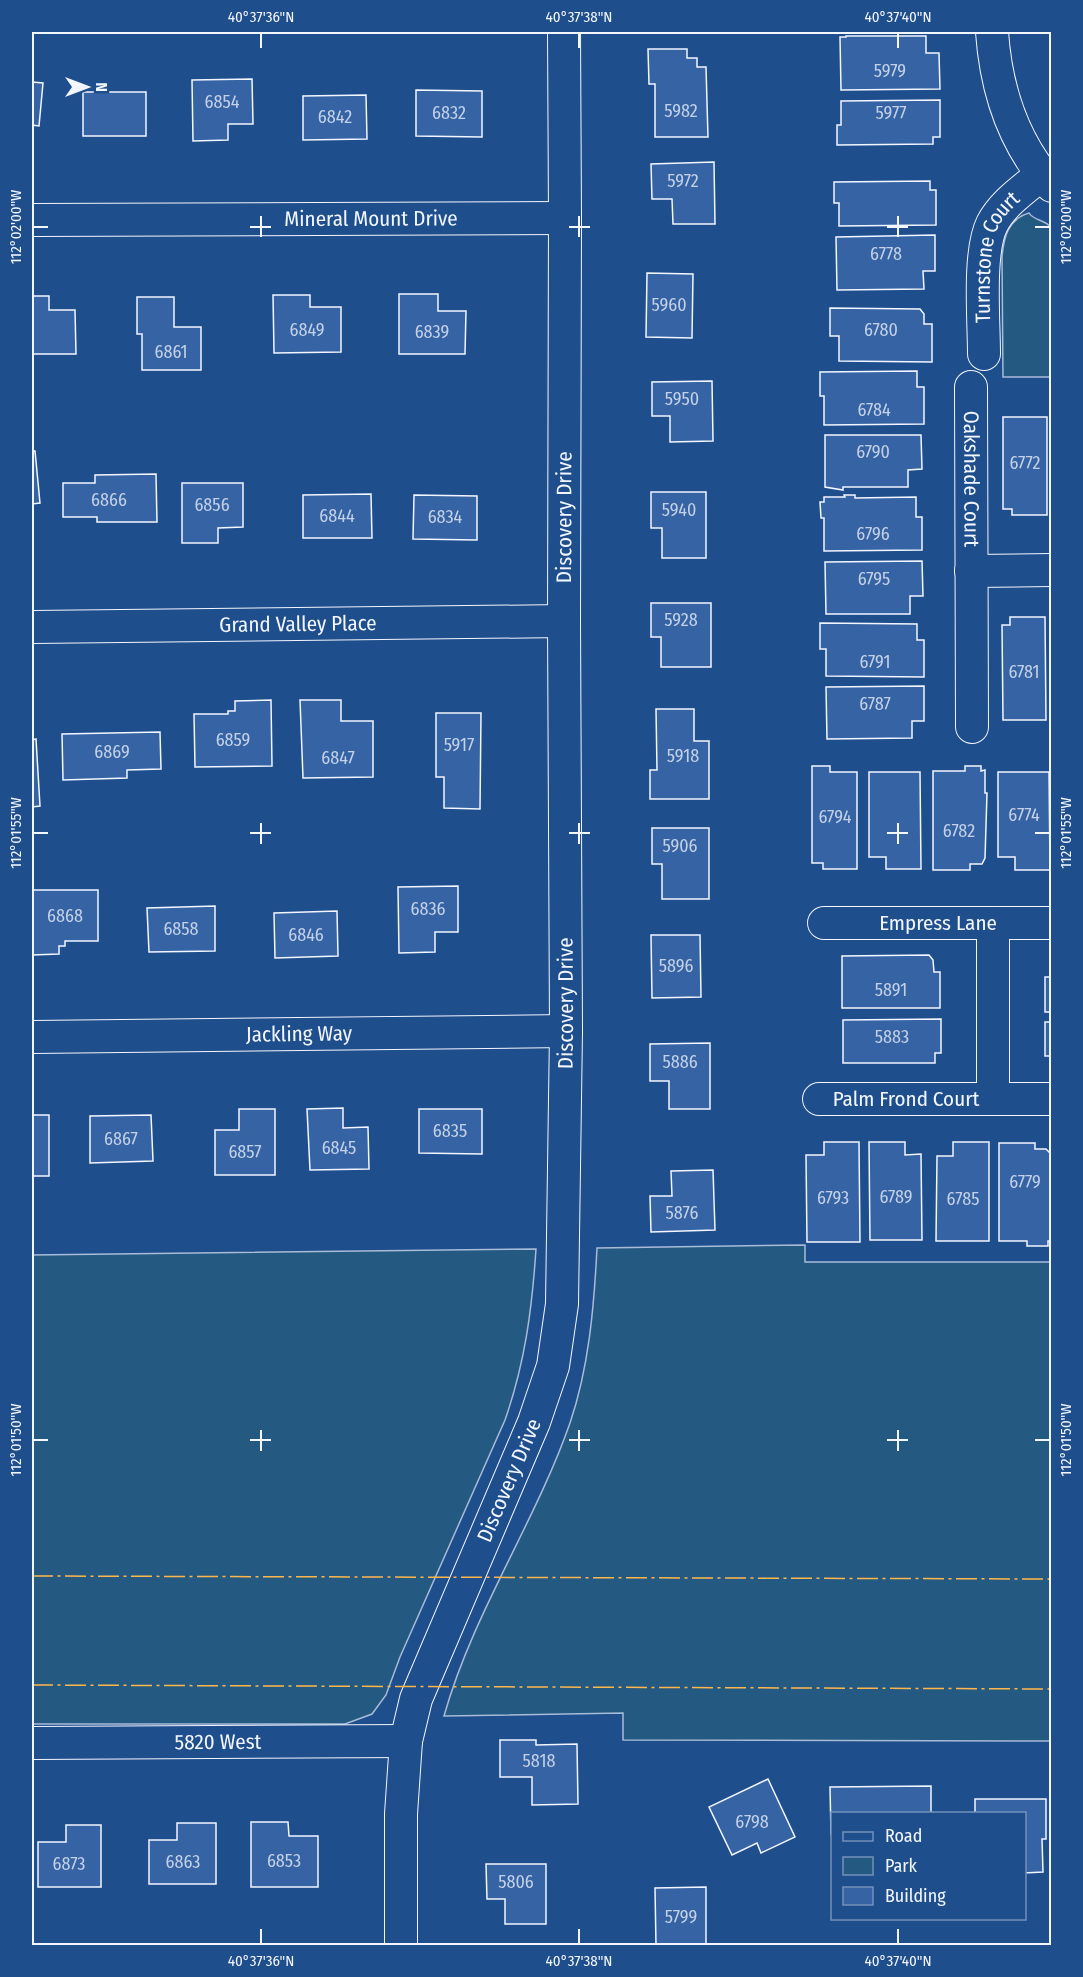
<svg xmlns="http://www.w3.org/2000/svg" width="1083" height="1977" viewBox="0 0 1083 1977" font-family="'Fira Sans Condensed',sans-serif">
<rect width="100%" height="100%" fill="#1f4e8c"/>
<!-- green -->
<g fill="#245a82" stroke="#a8bbd7" stroke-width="1.5">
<path d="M1029,213C1033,220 1045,220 1051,227V377H1003L1002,256C1004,237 1008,219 1029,213Z"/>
<path d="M805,1245V1262H1051V1741L623,1740V1713L444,1716C473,1613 535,1523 570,1423C589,1367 594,1307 597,1248Z"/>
<path d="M536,1249C532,1309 525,1363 505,1420L400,1657L386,1695L372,1714L345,1724H32V1255Z"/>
</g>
<!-- building -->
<g fill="#3563a3" stroke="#f2f6ff" stroke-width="1.5">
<polygon points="846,36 926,36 926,53 939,53 940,89 841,90 840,37 846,37"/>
<polygon points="648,49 687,49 687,58 697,58 697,67 706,67 708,137 655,137 655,84 649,84"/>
<polygon points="252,79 253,124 228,124 228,140 193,141 192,80"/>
<polygon points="32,82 43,83 39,126 32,125"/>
<polygon points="416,90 482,91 482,137 416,136"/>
<rect x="83" y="92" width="63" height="44"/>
<polygon points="366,95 367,139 303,140 303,96"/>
<polygon points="940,100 940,137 933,137 933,144 837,145 837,125 841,125 841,101"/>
<polygon points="714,162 715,224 673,224 672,199 652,199 651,164"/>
<polygon points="930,181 930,190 936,190 936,225 839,226 839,203 834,203 834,182"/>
<polygon points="935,235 935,271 923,271 924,289 837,290 836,237"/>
<polygon points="647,273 693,274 692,338 646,337"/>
<polygon points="399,294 438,294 438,311 466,311 465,354 399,354"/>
<polygon points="273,295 310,295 310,307 341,307 341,352 274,353"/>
<polygon points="32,296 49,296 49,310 75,310 76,354 32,354"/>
<polygon points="137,297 174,297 174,327 201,327 201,370 142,370 142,334 137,334"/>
<polygon points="830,308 920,309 924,314 924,324 932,324 932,362 839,361 839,336 830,336"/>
<polygon points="917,371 917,387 924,387 924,424 824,425 824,396 820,396 820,372"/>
<polygon points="712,381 713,441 670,442 670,416 652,416 652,382"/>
<polygon points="1003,417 1047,417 1047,515 1012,515 1012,509 1003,509"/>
<polygon points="825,435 921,435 922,469 908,470 908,487 843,487 843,490 825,487"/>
<polygon points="32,451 35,451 40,503 32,504"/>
<polygon points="156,474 157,522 97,522 97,517 63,517 63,483 95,483 95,475"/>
<polygon points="182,483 243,483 243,527 218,528 218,543 182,543"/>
<polygon points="651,492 706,492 706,558 662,558 662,528 651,528"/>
<polygon points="371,494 372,538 303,538 303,495"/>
<polygon points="414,495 477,496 477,540 413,539"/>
<polygon points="844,495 855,495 855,498 916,497 916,517 922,517 922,550 824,551 824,518 821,518 820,502 824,502 824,497 845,497"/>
<polygon points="922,561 923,596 910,596 910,614 826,614 825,562"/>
<polygon points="651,603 711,603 711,667 661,667 661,637 651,637"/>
<polygon points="1010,617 1045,617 1046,720 1003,720 1002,625 1010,625"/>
<polygon points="820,623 917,624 917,640 924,640 924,677 826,676 826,649 820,649"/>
<polygon points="924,686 924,721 912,721 912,738 827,739 826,687"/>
<polygon points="271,700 272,766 195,767 194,714 228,714 228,711 235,711 235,701"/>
<polygon points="300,700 341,700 341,721 373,721 373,777 303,778"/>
<polygon points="656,709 694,709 694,741 709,741 709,799 650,799 650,770 657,770"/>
<polygon points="436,713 481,713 480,809 444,808 444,777 436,777"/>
<polygon points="160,732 161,769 127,770 127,778 63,780 62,734"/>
<polygon points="36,739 40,806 32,807 32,740"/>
<polygon points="812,766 830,766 830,772 857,772 857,869 823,869 823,863 812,863"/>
<polygon points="965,766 981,766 981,771 985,770 985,793 987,793 985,858 982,864 970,864 970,870 933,870 933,771 965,771"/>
<polygon points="869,772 920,772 921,869 886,869 886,857 869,857"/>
<polygon points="998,772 1049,772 1050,870 1015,870 1015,857 998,857"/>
<polygon points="652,828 709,828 709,899 662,899 662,864 652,864"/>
<polygon points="458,886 458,932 435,932 435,952 399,953 398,887"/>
<polygon points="32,890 98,890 98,941 65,941 65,946 59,946 59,954 32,955"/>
<polygon points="215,906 215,951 149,952 147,908"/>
<polygon points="337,911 338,956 275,958 274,913"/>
<polygon points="651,935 700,935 701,997 652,998"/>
<polygon points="929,955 933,960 934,972 940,972 940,1008 842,1008 842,956"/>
<polygon points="1051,966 1052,1012 1045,1012 1045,977 1051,977"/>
<polygon points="941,1019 941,1053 935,1053 935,1063 843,1063 843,1020"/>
<polygon points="1045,1022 1052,1022 1052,1067 1050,1056 1045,1056"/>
<polygon points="710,1043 710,1109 669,1109 669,1081 650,1081 650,1044"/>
<polygon points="343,1108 343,1128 368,1127 369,1169 310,1170 307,1109"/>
<polygon points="239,1109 275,1109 275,1175 215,1175 215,1130 239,1130"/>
<polygon points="419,1109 482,1109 482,1154 419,1153"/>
<rect x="32" y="1115" width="17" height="61"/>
<polygon points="151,1115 153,1161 90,1163 90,1116"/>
<polygon points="824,1142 859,1142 860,1242 807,1242 806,1155 824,1155"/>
<polygon points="869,1142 905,1142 905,1155 921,1154 922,1240 870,1240"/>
<polygon points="953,1142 989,1142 989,1241 936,1241 937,1156 953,1156"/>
<polygon points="999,1143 1035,1143 1035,1149 1046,1149 1051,1154 1051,1241 1048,1241 1048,1246 1027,1246 1027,1241 999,1241"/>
<polygon points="713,1170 715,1230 651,1232 650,1196 672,1196 671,1171"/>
<polygon points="500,1740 536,1740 536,1745 577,1744 578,1804 532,1805 532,1777 500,1777"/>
<polygon points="768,1779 795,1837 761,1853 757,1843 732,1855 709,1807"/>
<polygon points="931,1786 931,1814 832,1814 832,1834 831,1834 830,1787"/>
<polygon points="975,1799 1046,1799 1046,1839 1042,1839 1043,1872 1024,1873 1024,1814 975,1814"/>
<polygon points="251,1822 288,1822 289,1836 318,1836 318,1887 251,1887"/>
<polygon points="177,1823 216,1823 216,1884 149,1884 149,1840 177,1840"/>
<polygon points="66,1825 101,1825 101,1887 38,1887 38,1842 66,1842"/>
<polygon points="486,1864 546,1864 546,1924 505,1924 505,1899 487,1899"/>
<polygon points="706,1887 706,1946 656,1946 655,1888"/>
</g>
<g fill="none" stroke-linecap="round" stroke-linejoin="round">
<!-- street casing -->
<g stroke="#f2f6ff" stroke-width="34">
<g id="street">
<path d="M992,32C996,89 1013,143 1052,186"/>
<path id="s1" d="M32,220L565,218"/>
<path id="s2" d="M984,354C984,321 978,252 992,224C1002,204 1024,189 1041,175"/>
<path id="s3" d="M971,387L972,727"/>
<polyline points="971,571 1052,570"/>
<path id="s4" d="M32,627L564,621"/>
<path id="s5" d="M824,923H1052"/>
<polyline points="993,923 993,1099"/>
<path id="s6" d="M32,1037L566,1031"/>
<path id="s7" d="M819,1099H1052"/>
<path id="s8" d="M32,1743L406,1741"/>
<path id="s9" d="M401,1946V1814L406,1741L416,1699L534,1422L553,1366L562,1304L566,1031L564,621L565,218L564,32"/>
</g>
</g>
<!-- street -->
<use href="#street" stroke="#1f4e8c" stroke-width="32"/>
<!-- power -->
<g stroke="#ffb74d" stroke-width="1.5" stroke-dasharray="21 4.5 3 4.5" stroke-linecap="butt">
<polyline points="32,1576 1052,1579"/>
<polyline points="32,1685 1052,1689"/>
</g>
</g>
<!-- ticks -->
<path fill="none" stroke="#f2f6ff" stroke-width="2" d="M261,33V48M579,33V48M898,33V48M261,216V237M579,216V237M898,216V237M33,227H48M250,227H271M569,227H590M887,227H908M1035,227H1050M261,823V844M579,823V844M898,823V844M33,833H48M250,833H271M569,833H590M887,833H908M1035,833H1050M261,1430V1451M579,1430V1451M898,1430V1451M33,1440H48M250,1440H271M569,1440H590M887,1440H908M1035,1440H1050M261,1929V1944M579,1929V1944M898,1929V1944"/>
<g text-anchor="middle" stroke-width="4.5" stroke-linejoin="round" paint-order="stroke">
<!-- number labels -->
<g font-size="18" fill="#c3d1e8">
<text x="890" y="77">5979</text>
<text x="222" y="108">6854</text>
<text x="681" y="117">5982</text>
<text x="449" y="119">6832</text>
<text x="891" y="119">5977</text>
<text x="335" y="123">6842</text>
<text x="683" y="187">5972</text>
<text x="886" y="260">6778</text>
<text x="669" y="311">5960</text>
<text x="307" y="336">6849</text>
<text x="881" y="336">6780</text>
<text x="432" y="338">6839</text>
<text x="171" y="358">6861</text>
<text x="682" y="405">5950</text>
<text x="874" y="416">6784</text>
<text x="873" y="458">6790</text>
<text x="1025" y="469">6772</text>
<text x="109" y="506">6866</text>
<text x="212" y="511">6856</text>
<text x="679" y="516">5940</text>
<text x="337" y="522">6844</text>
<text x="445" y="523">6834</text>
<text x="873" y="540">6796</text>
<text x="874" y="585">6795</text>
<text x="681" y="626">5928</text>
<text x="875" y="668">6791</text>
<text x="1024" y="678">6781</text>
<text x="875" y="710">6787</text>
<text x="233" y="746">6859</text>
<text x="459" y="751">5917</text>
<text x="112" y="758">6869</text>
<text x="683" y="762">5918</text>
<text x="338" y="764">6847</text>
<text x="1024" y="821">6774</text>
<text x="835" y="823">6794</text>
<text x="959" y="837">6782</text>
<text x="680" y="852">5906</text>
<text x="428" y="915">6836</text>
<text x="65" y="922">6868</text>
<text x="181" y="935">6858</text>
<text x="306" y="941">6846</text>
<text x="676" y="972">5896</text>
<text x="891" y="996">5891</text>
<text x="892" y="1043">5883</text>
<text x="680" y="1068">5886</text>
<text x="450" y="1137">6835</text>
<text x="121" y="1145">6867</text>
<text x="339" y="1154">6845</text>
<text x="245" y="1158">6857</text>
<text x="1025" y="1188">6779</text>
<text x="896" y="1203">6789</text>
<text x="833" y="1204">6793</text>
<text x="963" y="1205">6785</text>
<text x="682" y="1219">5876</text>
<text x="539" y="1767">5818</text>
<text x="752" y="1828">6798</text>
<text x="284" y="1867">6853</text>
<text x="183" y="1868">6863</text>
<text x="69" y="1870">6873</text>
<text x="516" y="1888">5806</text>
<text x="681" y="1923">5799</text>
</g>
<!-- street labels -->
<g font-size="21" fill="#f2f6ff" stroke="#1f4e8c">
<text dy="7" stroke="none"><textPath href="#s1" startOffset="339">Mineral Mount Drive</textPath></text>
<text dy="7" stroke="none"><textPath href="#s2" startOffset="100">Turnstone Court</textPath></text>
<text dy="7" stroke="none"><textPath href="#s3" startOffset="92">Oakshade Court</textPath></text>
<text dy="7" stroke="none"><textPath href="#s9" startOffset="1458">Discovery Drive</textPath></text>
<text dy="7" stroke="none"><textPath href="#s4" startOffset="266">Grand Valley Place</textPath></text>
<text dy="7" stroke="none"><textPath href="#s5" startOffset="114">Empress Lane</textPath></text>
<text dy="7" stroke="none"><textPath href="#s9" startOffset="972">Discovery Drive</textPath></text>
<text dy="7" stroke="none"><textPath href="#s6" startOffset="267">Jackling Way</textPath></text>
<text dy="7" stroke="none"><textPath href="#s7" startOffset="87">Palm Frond Court</textPath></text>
<text dy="7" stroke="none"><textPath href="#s9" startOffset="486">Discovery Drive</textPath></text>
<text dy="7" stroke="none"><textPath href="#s8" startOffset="186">5820 West</textPath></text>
</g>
</g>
<!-- border -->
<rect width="1083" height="1977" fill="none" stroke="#1f4e8c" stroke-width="66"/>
<!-- legend -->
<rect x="831" y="1812" width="195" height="108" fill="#1f4e8c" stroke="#7391ba" stroke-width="1.5"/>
<rect x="843" y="1832" width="30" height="9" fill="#1f4e8c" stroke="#7391ba" stroke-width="1.5"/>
<text x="885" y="1842" font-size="18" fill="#f2f6ff">Road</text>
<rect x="843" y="1857" width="30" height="18" fill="#245a82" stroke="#7391ba" stroke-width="1.5"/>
<text x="885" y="1872" font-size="18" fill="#f2f6ff">Park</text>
<rect x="843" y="1887" width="30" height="18" fill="#3563a3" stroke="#7391ba" stroke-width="1.5"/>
<text x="885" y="1902" font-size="18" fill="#f2f6ff">Building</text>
<!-- north arrow -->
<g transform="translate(87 87) rotate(90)" stroke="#1f4e8c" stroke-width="4.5" paint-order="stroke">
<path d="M0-4.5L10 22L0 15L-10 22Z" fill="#f2f6ff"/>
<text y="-9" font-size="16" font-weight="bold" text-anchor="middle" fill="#f2f6ff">N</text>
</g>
<rect x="33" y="33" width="1017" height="1911" fill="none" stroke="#f2f6ff" stroke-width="2"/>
<g font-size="15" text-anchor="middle" fill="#f2f6ff">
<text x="261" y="22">40°37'36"N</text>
<text x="579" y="22">40°37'38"N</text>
<text x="898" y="22">40°37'40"N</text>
<text transform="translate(1066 227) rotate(-90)" y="5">112°02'00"W</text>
<text transform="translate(16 227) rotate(-90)" y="5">112°02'00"W</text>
<text transform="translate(16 833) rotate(-90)" y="5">112°01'55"W</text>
<text transform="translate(1066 833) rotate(-90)" y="5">112°01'55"W</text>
<text transform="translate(16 1440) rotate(-90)" y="5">112°01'50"W</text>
<text transform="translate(1066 1440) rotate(-90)" y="5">112°01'50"W</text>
<text x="261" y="1966">40°37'36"N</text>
<text x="579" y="1966">40°37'38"N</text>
<text x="898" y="1966">40°37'40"N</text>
</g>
</svg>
